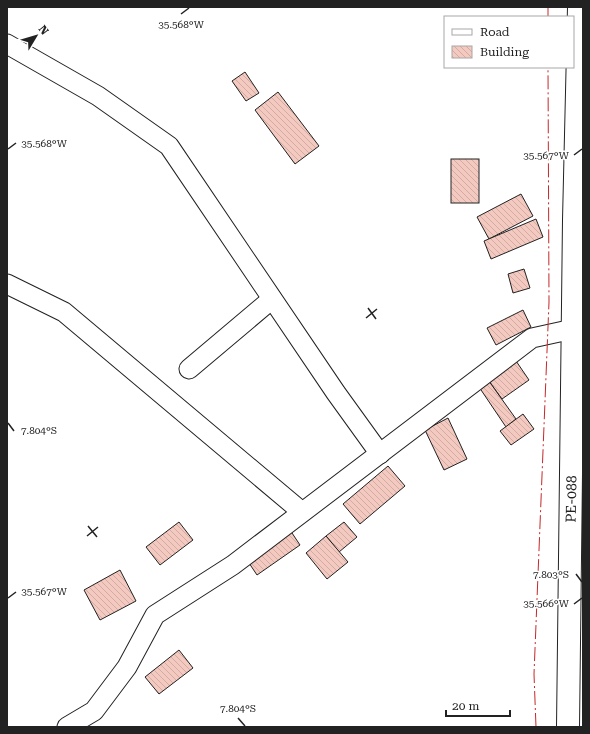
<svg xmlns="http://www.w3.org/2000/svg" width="590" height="734" viewBox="0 0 590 734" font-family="'Roboto Serif',serif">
<defs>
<pattern id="building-back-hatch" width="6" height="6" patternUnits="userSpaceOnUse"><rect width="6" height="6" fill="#f3c9c0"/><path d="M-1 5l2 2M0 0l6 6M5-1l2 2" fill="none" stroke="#d0aca5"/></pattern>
</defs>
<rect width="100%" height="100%" fill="#fff"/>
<!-- building -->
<g fill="url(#building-back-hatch)" stroke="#222">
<polygon points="245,72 259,93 246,101 232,81"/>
<polygon points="278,92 319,146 295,164 255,110"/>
<rect x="451" y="159" width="28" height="44"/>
<polygon points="521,194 533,216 489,239 477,217"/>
<polygon points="536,219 543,237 491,259 484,241"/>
<polygon points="524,269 530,288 513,293 508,274"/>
<polygon points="523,310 531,327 496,345 487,328"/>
<polygon points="514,358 529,380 502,399 486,377"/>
<polygon points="486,377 516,419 506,427 477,384"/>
<polygon points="523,414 534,429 511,445 500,431"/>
<polygon points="448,418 467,459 444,470 425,430"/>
<polygon points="388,466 405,486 360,524 343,504"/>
<polygon points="179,522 193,540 160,565 146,547"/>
<polygon points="344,522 357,537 339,552 326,536"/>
<polygon points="290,530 300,545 257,575 247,560"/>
<polygon points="326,536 348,562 327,579 306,553"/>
<polygon points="120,570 136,601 100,620 84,590"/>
<polygon points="179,650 193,668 159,694 145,677"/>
</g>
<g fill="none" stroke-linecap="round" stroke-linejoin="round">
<!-- minor casing -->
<g stroke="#222" stroke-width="21">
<g id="minor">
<polyline points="7,44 98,96 169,146 336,393 380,454"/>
<polyline points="7,284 64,312 302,512"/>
<polyline points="189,369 272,299"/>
<polyline points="67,727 94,711 127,667 155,615 233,565 532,338 573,329"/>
</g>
</g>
<!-- secondary casing -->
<g stroke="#222" stroke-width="24">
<polyline id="secondary" points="568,727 574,220 579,7"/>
</g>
<!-- minor -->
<use href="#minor" stroke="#fff" stroke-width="19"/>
<!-- secondary -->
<use href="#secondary" stroke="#fff" stroke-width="22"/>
<!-- power -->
<g stroke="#c62828" stroke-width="1" stroke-dasharray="14 3 2 3" stroke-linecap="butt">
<polyline points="548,7 548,17"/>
<polyline points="536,727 534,674 549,302 548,67"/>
</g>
</g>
<!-- ticks -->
<path fill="none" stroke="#222" stroke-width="1.5" d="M181,14L189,8M8,149L16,143M574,155L582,149M368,308L376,319M366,318L377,309M8,423L14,431M88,526L97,537M87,536L98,527M576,574L582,582M8,598L16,592M574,604L582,598M238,718L245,726"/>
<g text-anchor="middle" stroke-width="3" stroke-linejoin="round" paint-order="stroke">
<!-- street labels -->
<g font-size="14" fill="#222" stroke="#fff">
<text transform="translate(571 499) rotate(-89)" y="5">PE-088</text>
</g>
</g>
<g font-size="10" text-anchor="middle" fill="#222" stroke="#fff" stroke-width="3" stroke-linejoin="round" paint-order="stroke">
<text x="181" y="28">35.568°W</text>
<text x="44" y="147">35.568°W</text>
<text x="546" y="159">35.567°W</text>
<text x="39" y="434">7.804°S</text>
<text x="551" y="578">7.803°S</text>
<text x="44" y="595">35.567°W</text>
<text x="546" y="607">35.566°W</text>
<text x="238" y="712">7.804°S</text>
</g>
<!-- border -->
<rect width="590" height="734" fill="none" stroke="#222222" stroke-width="16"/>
<!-- legend -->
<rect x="444" y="16" width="130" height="52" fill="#ffffff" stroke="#a7a7a7"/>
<rect x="452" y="29" width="20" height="6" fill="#ffffff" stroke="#a7a7a7"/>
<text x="480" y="36" font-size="12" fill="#222222">Road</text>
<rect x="452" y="46" width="20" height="12" fill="url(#building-back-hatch)" stroke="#a7a7a7"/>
<text x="480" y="56" font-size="12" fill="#222222">Building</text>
<!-- north arrow -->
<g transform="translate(36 36) rotate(52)" stroke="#ffffff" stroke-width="3" paint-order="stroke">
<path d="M0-3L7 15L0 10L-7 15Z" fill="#222222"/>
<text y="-6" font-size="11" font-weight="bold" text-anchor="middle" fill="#222222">N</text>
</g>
<!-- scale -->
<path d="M446 710v6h64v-6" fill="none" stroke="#222222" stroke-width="2"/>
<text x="452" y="710" font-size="12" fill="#222222" stroke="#ffffff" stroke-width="3" paint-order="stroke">20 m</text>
</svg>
